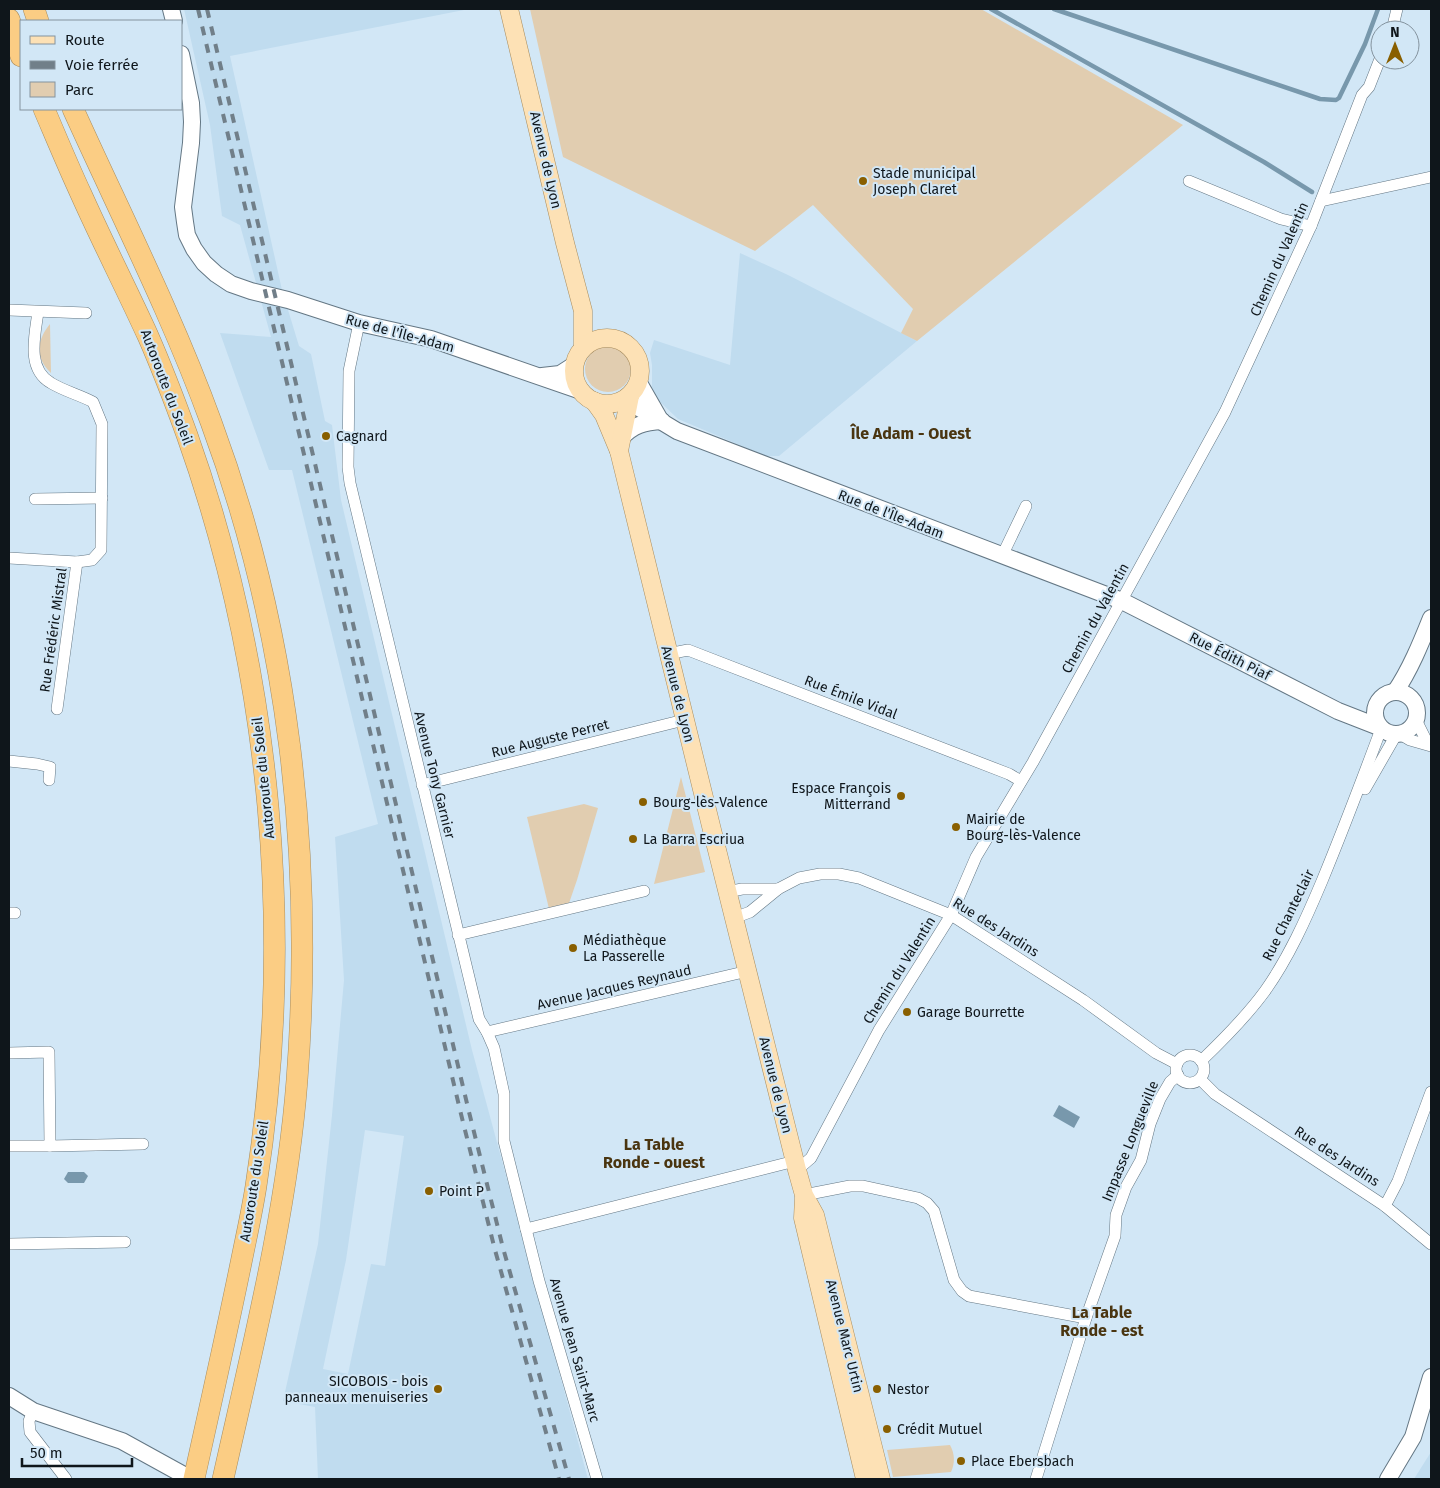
<svg xmlns="http://www.w3.org/2000/svg" width="1440" height="1488" viewBox="0 0 1440 1488" font-family="'Fira Sans',sans-serif">
<rect width="100%" height="100%" fill="#d2e7f6"/>
<!-- built -->
<g fill="#c0dcef" fill-rule="evenodd">
<path d="M184,9H469L230,56L282,290L299,346L311,354L325,421L332,425L341,500L472,1050L588,1479H318L315,1407L283,1401L318,1244L332,1115L344,980L335,837L378,824L292,470H269L220,333L271,337L240,225L222,216L210,125ZM365,1130L404,1136L385,1266L371,1264L348,1374L323,1369L346,1260Z"/>
<polygon points="740,253 788,275 917,341 779,456 766,456 678,419 655,397 652,387 652,365 650,353 654,340 730,365"/>
<polygon points="1431,1452 1431,1479 1414,1479"/>
</g>
<!-- green -->
<g fill="#e1cdb0">
<polygon points="530,9 981,9 1183,125 917,341 901,333 913,309 813,205 755,251 563,157"/>
<path d="M50,324L51,373C34,357 37,340 50,324Z"/>
<circle cx="608" cy="369" r="23"/>
<polygon points="681,777 705,872 654,884"/>
<polygon points="584,804 598,808 577,880 567,909 550,913 527,817"/>
<path d="M950,1445C955,1454 955,1463 951,1472L893,1477L887,1450Z"/>
</g>
<!-- water -->
<g fill="#7898ac">
<polygon points="1059,1105 1080,1117 1074,1128 1053,1116"/>
<polygon points="68,1172 84,1172 88,1176 84,1183 68,1183 64,1179"/>
</g>
<g fill="none" stroke-linecap="round" stroke-linejoin="round">
<!-- stream -->
<g stroke="#7898ac" stroke-width="4.5">
<polyline points="991,9 1264,162 1312,192"/>
<polyline points="1054,9 1320,99 1336,100 1339,98 1365,44 1378,9"/>
</g>
<!-- street casing -->
<g stroke="#647784" stroke-width="12">
<g id="street">
<polyline points="1392,30 1397,9"/>
<polyline points="1189,181 1281,219 1311,226"/>
<polyline points="1321,201 1431,177"/>
<polyline points="9,310 86,313"/>
<polyline points="359,323 349,371 348,467 350,483 479,1019 487,1032 494,1048 504,1094 504,1141 539,1281 597,1479"/>
<polyline points="35,499 102,498"/>
<polyline points="1002,556 1026,506"/>
<path d="M9,558L77,562L92,560L101,550L102,424L93,402C80,395 64,391 51,383C26,369 35,335 38,312"/>
<polyline points="668,654 688,650 1009,774 1021,781"/>
<polyline points="57,709 77,562"/>
<polyline points="1416,720 1428,744"/>
<polyline points="1400,734 1410,740 1431,746"/>
<polyline points="9,761 37,764 50,767 49,780"/>
<polyline points="422,785 684,720"/>
<polyline points="1365,789 1396,735"/>
<polyline points="727,892 742,889 778,889"/>
<polyline points="9,913 15,913"/>
<polyline points="734,918 750,912 778,889 799,878 820,874 839,874 859,878 951,915 1083,1000 1156,1053 1177,1064"/>
<polyline points="458,935 644,891"/>
<polyline points="487,1032 748,971"/>
<polyline points="9,1053 49,1052 50,1146 9,1146"/>
<circle cx="1190" cy="1069" r="14"/>
<path d="M1201,1061C1224,1039 1246,1017 1265,991C1289,957 1306,919 1322,881C1343,830 1362,780 1381,729"/>
<polyline points="1200,1079 1215,1094 1385,1206 1431,1244"/>
<polyline points="50,1146 143,1144"/>
<polyline points="797,1170 811,1158 879,1030 951,915 976,857 1033,762 1225,412 1311,226 1362,95 1369,87 1380,59"/>
<polyline points="804,1195 850,1186 863,1186 918,1198 927,1203 934,1211 954,1280 962,1291 969,1296 1086,1318"/>
<polyline points="1385,1206 1398,1181 1431,1092"/>
<polyline points="526,1229 795,1161"/>
<polyline points="9,1244 125,1242"/>
<polyline points="33,1411 29,1421 30,1432 66,1479"/>
<polyline points="1036,1479 1086,1318 1115,1236 1116,1215 1126,1187 1141,1160 1150,1124 1160,1099 1170,1082 1178,1075"/>
</g>
</g>
<!-- secondary casing -->
<g stroke="#647784" stroke-width="18">
<g id="secondary">
<polyline points="171,9 174,21"/>
<polyline points="181,54 191,103 192,122 191,143 183,207 185,222 187,235 194,249 204,263 216,274 231,284 251,291 288,300 359,323 431,339 581,391"/>
<polyline points="542,376 560,374 574,365"/>
<polyline points="639,383 659,418"/>
<polyline points="620,402 634,405 677,431 1122,601 1338,711 1379,727"/>
<path d="M621,438C633,425 644,422 662,421"/>
<circle cx="1396" cy="713" r="21"/>
<path d="M1395,692C1410,670 1421,643 1431,618"/>
<polyline points="9,1396 33,1411 122,1441 191,1479"/>
<polyline points="1388,1479 1413,1437 1431,1377"/>
</g>
</g>
<!-- primary casing -->
<g stroke="#a88d5f" stroke-width="19">
<g id="primary">
<polyline points="509,9 565,243 583,311 583,348"/>
<circle cx="607" cy="371" r="33"/>
<polyline points="594,401 604,415 619,451 712,830 797,1170 804,1195 815,1215 881,1479"/>
<polyline points="619,451 630,396"/>
<polyline points="804,1198 803,1218 865,1479"/>
</g>
</g>
<!-- highway casing -->
<g stroke="#a88d5f" stroke-width="22">
<g id="highway">
<polyline points="34,9 38,21"/>
<polyline points="9,19 21,56"/>
<path d="M44,109C56,137 68,166 81,194C102,241 126,288 148,336C162,368 175,402 187,435C272,674 295,936 256,1186C252,1212 246,1238 241,1263C226,1336 210,1407 194,1479"/>
<path d="M73,109C120,213 172,315 211,422C289,632 314,857 297,1080C287,1213 252,1349 223,1479"/>
</g>
</g>
<!-- street -->
<use href="#street" stroke="#fff" stroke-width="11"/>
<!-- secondary -->
<use href="#secondary" stroke="#fff" stroke-width="16"/>
<!-- primary -->
<use href="#primary" stroke="#fde1b5" stroke-width="18"/>
<!-- highway -->
<use href="#highway" stroke="#fbcd84" stroke-width="21"/>
<!-- rail -->
<g stroke="#717f89" stroke-width="4" stroke-dasharray="9 9" stroke-linecap="butt">
<polyline points="198,9 461,1114 495,1250 559,1479"/>
<polyline points="207,9 469,1112 503,1248 569,1479"/>
</g>
</g>
<!-- markers -->
<g fill="#895f00" stroke="#d2e7f6" stroke-width="2">
<circle cx="863" cy="181" r="5"/>
<circle cx="326" cy="436" r="5"/>
<circle cx="901" cy="796" r="5"/>
<circle cx="643" cy="802" r="5"/>
<circle cx="956" cy="827" r="5"/>
<circle cx="633" cy="839" r="5"/>
<circle cx="573" cy="948" r="5"/>
<circle cx="907" cy="1012" r="5"/>
<circle cx="429" cy="1191" r="5"/>
<circle cx="438" cy="1389" r="5"/>
<circle cx="877" cy="1389" r="5"/>
<circle cx="887" cy="1429" r="5"/>
<circle cx="961" cy="1461" r="5"/>
</g>
<g text-anchor="middle" stroke-width="4" stroke-linejoin="round" paint-order="stroke">
<!-- street labels -->
<g font-size="14" fill="#0f161b" stroke="#d2e7f6">
<text transform="translate(546 160) rotate(77)" y="5">Avenue de Lyon</text>
<text transform="translate(1279 259) rotate(-66)" y="5">Chemin du Valentin</text>
<text transform="translate(400 333) rotate(15)" y="5">Rue de l'Île-Adam</text>
<text transform="translate(167 387) rotate(69)" y="5">Autoroute du Soleil</text>
<text transform="translate(891 514) rotate(21)" y="5">Rue de l'Île-Adam</text>
<text transform="translate(1095 618) rotate(-61)" y="5">Chemin du Valentin</text>
<text transform="translate(53 630) rotate(-82)" y="5">Rue Frédéric Mistral</text>
<text transform="translate(1230 656) rotate(27)" y="5">Rue Édith Piaf</text>
<text transform="translate(678 694) rotate(76)" y="5">Avenue de Lyon</text>
<text transform="translate(851 697) rotate(21)" y="5">Rue Émile Vidal</text>
<text transform="translate(550 738) rotate(-14)" y="5">Rue Auguste Perret</text>
<text transform="translate(435 775) rotate(76)" y="5">Avenue Tony Garnier</text>
<text transform="translate(263 778) rotate(-96)" y="5">Autoroute du Soleil</text>
<text transform="translate(1288 915) rotate(-64)" y="5">Rue Chanteclair</text>
<text transform="translate(996 927) rotate(32)" y="5">Rue des Jardins</text>
<text transform="translate(899 970) rotate(-58)" y="5">Chemin du Valentin</text>
<text transform="translate(614 987) rotate(-13)" y="5">Avenue Jacques Reynaud</text>
<text transform="translate(776 1085) rotate(76)" y="5">Avenue de Lyon</text>
<text transform="translate(1130 1141) rotate(-68)" y="5">Impasse Longueville</text>
<text transform="translate(1337 1156) rotate(33)" y="5">Rue des Jardins</text>
<text transform="translate(254 1181) rotate(-81)" y="5">Autoroute du Soleil</text>
<text transform="translate(845 1336) rotate(76)" y="5">Avenue Marc Urtin</text>
<text transform="translate(575 1350) rotate(74)" y="5">Avenue Jean Saint-Marc</text>
</g>
<!-- poi labels -->
<g font-size="14" fill="#0f161b" stroke="#d2e7f6" text-anchor="start">
<text x="873" y="178">Stade municipal<tspan x="873" dy="16">Joseph Claret</tspan></text>
<text x="336" y="441">Cagnard</text>
<text x="891" y="793" text-anchor="end">Espace François<tspan x="891" dy="16">Mitterrand</tspan></text>
<text x="653" y="807">Bourg-lès-Valence</text>
<text x="966" y="824">Mairie de<tspan x="966" dy="16">Bourg-lès-Valence</tspan></text>
<text x="643" y="844">La Barra Escriua</text>
<text x="583" y="945">Médiathèque<tspan x="583" dy="16">La Passerelle</tspan></text>
<text x="917" y="1017">Garage Bourrette</text>
<text x="439" y="1196">Point P</text>
<text x="428" y="1386" text-anchor="end">SICOBOIS - bois<tspan x="428" dy="16">panneaux menuiseries</tspan></text>
<text x="887" y="1394">Nestor</text>
<text x="897" y="1434">Crédit Mutuel</text>
<text x="971" y="1466">Place Ebersbach</text>
</g>
<!-- quarter labels -->
<g font-size="16" font-weight="bold" fill="#4a3510" stroke="#d2e7f6">
<text x="911" y="439">Île Adam - Ouest</text>
<text x="654" y="1150">La Table<tspan x="654" dy="18">Ronde - ouest</tspan></text>
<text x="1102" y="1318">La Table<tspan x="1102" dy="18">Ronde - est</tspan></text>
</g>
</g>
<!-- border -->
<rect width="1440" height="1488" fill="none" stroke="#0f161b" stroke-width="20"/>
<!-- legend -->
<rect x="20" y="20" width="162" height="90" fill="#d2e7f6" stroke="#84939e"/>
<rect x="30" y="36" width="25" height="8" fill="#fde1b5" stroke="#84939e"/>
<text x="65" y="45" font-size="15" fill="#0f161b">Route</text>
<rect x="30" y="61" width="25" height="8" fill="#717f89" stroke="#84939e"/>
<text x="65" y="70" font-size="15" fill="#0f161b">Voie ferrée</text>
<rect x="30" y="82" width="25" height="15" fill="#e1cdb0" stroke="#84939e"/>
<text x="65" y="95" font-size="15" fill="#0f161b">Parc</text>
<!-- north arrow -->
<g transform="translate(1395 45)"><circle r="24" fill="#d2e7f6" stroke="#84939e"/>
<path d="M0-4L9 19L0 12L-9 19Z" fill="#895f00"/>
<text y="-8" font-size="14" font-weight="bold" text-anchor="middle" fill="#0f161b">N</text>
</g>
<!-- scale -->
<path d="M22 1458v8h110v-8" fill="none" stroke="#0f161b" stroke-width="2.5"/>
<text x="30" y="1458" font-size="15" fill="#0f161b" stroke="#d2e7f6" stroke-width="4" paint-order="stroke">50 m</text>
</svg>
